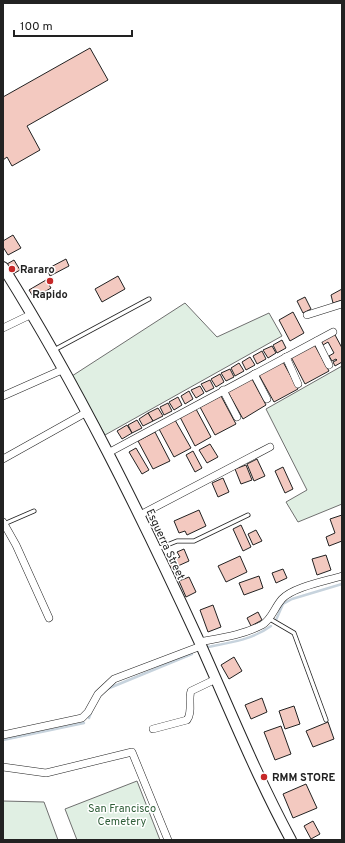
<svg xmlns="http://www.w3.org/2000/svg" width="345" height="843" viewBox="0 0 345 843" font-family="Overpass,sans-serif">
<rect width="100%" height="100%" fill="#fff"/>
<!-- green -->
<g fill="#e0efe3" stroke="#6f6f6f">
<polygon points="185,303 217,337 269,313 282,336 105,435 72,376"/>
<polygon points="342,366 342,504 298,522 286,502 307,490 266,409"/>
<polygon points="137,781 160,840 77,840 65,809"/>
<polygon points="3,801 44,802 58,840 3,840"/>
</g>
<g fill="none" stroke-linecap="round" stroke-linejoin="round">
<!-- stream -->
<g stroke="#c7d3dd" stroke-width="2.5">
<polyline points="276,620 283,604 292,599 342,584"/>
<path d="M207,647C229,643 252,640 271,626"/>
<polyline points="107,689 192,654"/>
<polyline points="89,718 91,712"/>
<polyline points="3,740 84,723"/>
</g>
</g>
<!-- building -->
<g fill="#f3c9c0" stroke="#222">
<polygon points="90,48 108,80 27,126 40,150 12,166 7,157 3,160 3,97"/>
<polygon points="13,235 21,248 8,255 3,247 3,241"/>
<polygon points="66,259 69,266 50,276 47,269"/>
<polygon points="14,260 20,270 13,274 7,264"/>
<polygon points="118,276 125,289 102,302 95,289"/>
<polygon points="46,280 51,288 34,298 29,290"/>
<polygon points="342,289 342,300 333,303 331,295"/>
<polygon points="305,297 311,309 303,313 297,301"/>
<polygon points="293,312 304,333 290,341 279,320"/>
<polygon points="334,333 342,348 342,362 335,366 333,362 337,360 336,359 332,361 329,356 334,353 328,342 323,345 321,340"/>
<polygon points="282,340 286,348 277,353 273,345"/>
<polygon points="314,344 329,371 305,384 291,357"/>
<polygon points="272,346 276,353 268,358 263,350"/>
<polygon points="262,351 266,359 257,364 253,356"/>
<polygon points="250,357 255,365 246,370 242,362"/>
<polygon points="283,362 298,389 274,402 259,375"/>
<polygon points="239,363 244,371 235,376 231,368"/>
<polygon points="230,369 234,377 226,381 221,373"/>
<polygon points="220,374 224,382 216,387 211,379"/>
<polygon points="252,379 266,405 243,419 228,392"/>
<polygon points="210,380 214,388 206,392 201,384"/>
<polygon points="200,386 204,393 196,398 191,390"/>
<polygon points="189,391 193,399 185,404 181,396"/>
<polygon points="221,396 236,424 215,435 200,407"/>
<polygon points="178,397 182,405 174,410 169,402"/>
<polygon points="168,403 172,411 164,415 160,407"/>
<polygon points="158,408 163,416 153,421 148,413"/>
<polygon points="196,409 211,437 195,446 180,417"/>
<polygon points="148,413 153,421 143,426 139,419"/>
<polygon points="137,420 142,428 132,433 128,425"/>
<polygon points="175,420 191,448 174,457 159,429"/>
<polygon points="127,425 132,433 122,439 117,431"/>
<polygon points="155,432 170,461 153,469 138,441"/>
<polygon points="210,444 218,457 207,463 199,450"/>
<polygon points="136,448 149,470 142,474 129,452"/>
<polygon points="193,451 202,468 195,472 186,455"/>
<polygon points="257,459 265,476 254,481 247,464"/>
<polygon points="246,465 252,480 241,484 235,469"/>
<polygon points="283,467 293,489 285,493 275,471"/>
<polygon points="223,478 229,492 218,497 212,483"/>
<polygon points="199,510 206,526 187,535 185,531 179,533 174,521"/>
<polygon points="342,515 342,541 329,546 326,537 335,533 330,519"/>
<polygon points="241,525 251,547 243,551 233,529"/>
<polygon points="256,530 262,541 253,545 248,534"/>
<polygon points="184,549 189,561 169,570 166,563 180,557 177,552"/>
<polygon points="326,555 331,570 317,575 312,559"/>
<polygon points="240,556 247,572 226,582 218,566"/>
<polygon points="283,569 287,578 276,583 272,573"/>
<polygon points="259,576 263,588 244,595 239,583"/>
<polygon points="189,577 196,592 186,597 179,581"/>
<polygon points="213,605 221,627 208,632 200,610"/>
<polygon points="258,612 262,620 251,626 247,618"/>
<polygon points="234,657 242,671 229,679 221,665"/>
<polygon points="262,698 267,712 251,719 245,705"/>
<polygon points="294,706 300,724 285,729 279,711"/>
<polygon points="328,722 334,739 313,747 306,731"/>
<polygon points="281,726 291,754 275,760 264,732"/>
<polygon points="306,784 317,808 293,818 283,794"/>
<polygon points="313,821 320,834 311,839 304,826"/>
</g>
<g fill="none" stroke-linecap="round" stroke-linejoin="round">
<!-- lane casing -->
<g stroke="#222" stroke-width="5">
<g id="lane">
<polyline points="54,350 149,299"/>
<polyline points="4,524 34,511"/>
<polyline points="157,549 177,541 194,541 248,515"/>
<polyline points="270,619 294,633 326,720"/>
</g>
</g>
<!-- street casing -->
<g stroke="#222" stroke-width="8">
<g id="street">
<polyline points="307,315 342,304"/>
<polyline points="3,328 32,314"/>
<polyline points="317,341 329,365"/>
<polyline points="286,357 298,384"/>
<polyline points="254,374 267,399"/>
<polyline points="223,390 237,417"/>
<polyline points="3,396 64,369"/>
<polyline points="108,453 333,332"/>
<polyline points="3,459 87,412"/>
<polyline points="140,515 270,447"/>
<polyline points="3,522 16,545 49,618"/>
<path d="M199,642C220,638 243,635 262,625C272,619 274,608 282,599C293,587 326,581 342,576"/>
<path d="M153,729L187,720C193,712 188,700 191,691L216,679"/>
<polyline points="3,735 82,718 88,712 98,694 114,679 201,646"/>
<polyline points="3,767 46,773 132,752 168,840"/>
</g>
</g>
<!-- secondary casing -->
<g stroke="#222" stroke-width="12">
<path id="secondary" d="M3,267C78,387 140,513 199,641C229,708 256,775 291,840"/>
</g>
<!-- lane -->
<use href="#lane" stroke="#fff" stroke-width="3.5"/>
<!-- street -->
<use href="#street" stroke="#fff" stroke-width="7"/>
<!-- secondary -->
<use href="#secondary" stroke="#fff" stroke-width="10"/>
</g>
<!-- markers -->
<g fill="#c62828" stroke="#fff" stroke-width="1.5">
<circle cx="12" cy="269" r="4"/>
<circle cx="50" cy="281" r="4"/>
<circle cx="264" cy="777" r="4"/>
</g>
<g text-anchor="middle" stroke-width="3" stroke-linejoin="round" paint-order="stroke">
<!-- poi labels -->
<g font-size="11" font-weight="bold" fill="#222" stroke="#fff" text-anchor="start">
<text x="20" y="273">Rararo</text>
<text x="50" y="298" text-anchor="middle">Rapido</text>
<text x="272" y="781">RMM STORE</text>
</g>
<!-- street labels -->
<g font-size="11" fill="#222" stroke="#fff">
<text transform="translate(166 544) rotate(65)" y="4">Esguerra Street</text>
</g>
<!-- park labels -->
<g font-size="11" fill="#2f5e38" stroke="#fff">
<text x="122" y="812">San Francisco<tspan x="122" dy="13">Cemetery</tspan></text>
</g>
</g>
<!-- border -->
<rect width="345" height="843" fill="none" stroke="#222222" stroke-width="8"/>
<!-- scale -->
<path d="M14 30v6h118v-6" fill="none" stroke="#222222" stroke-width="2"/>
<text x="20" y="30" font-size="12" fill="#222222" stroke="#ffffff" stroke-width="3" paint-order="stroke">100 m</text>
</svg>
